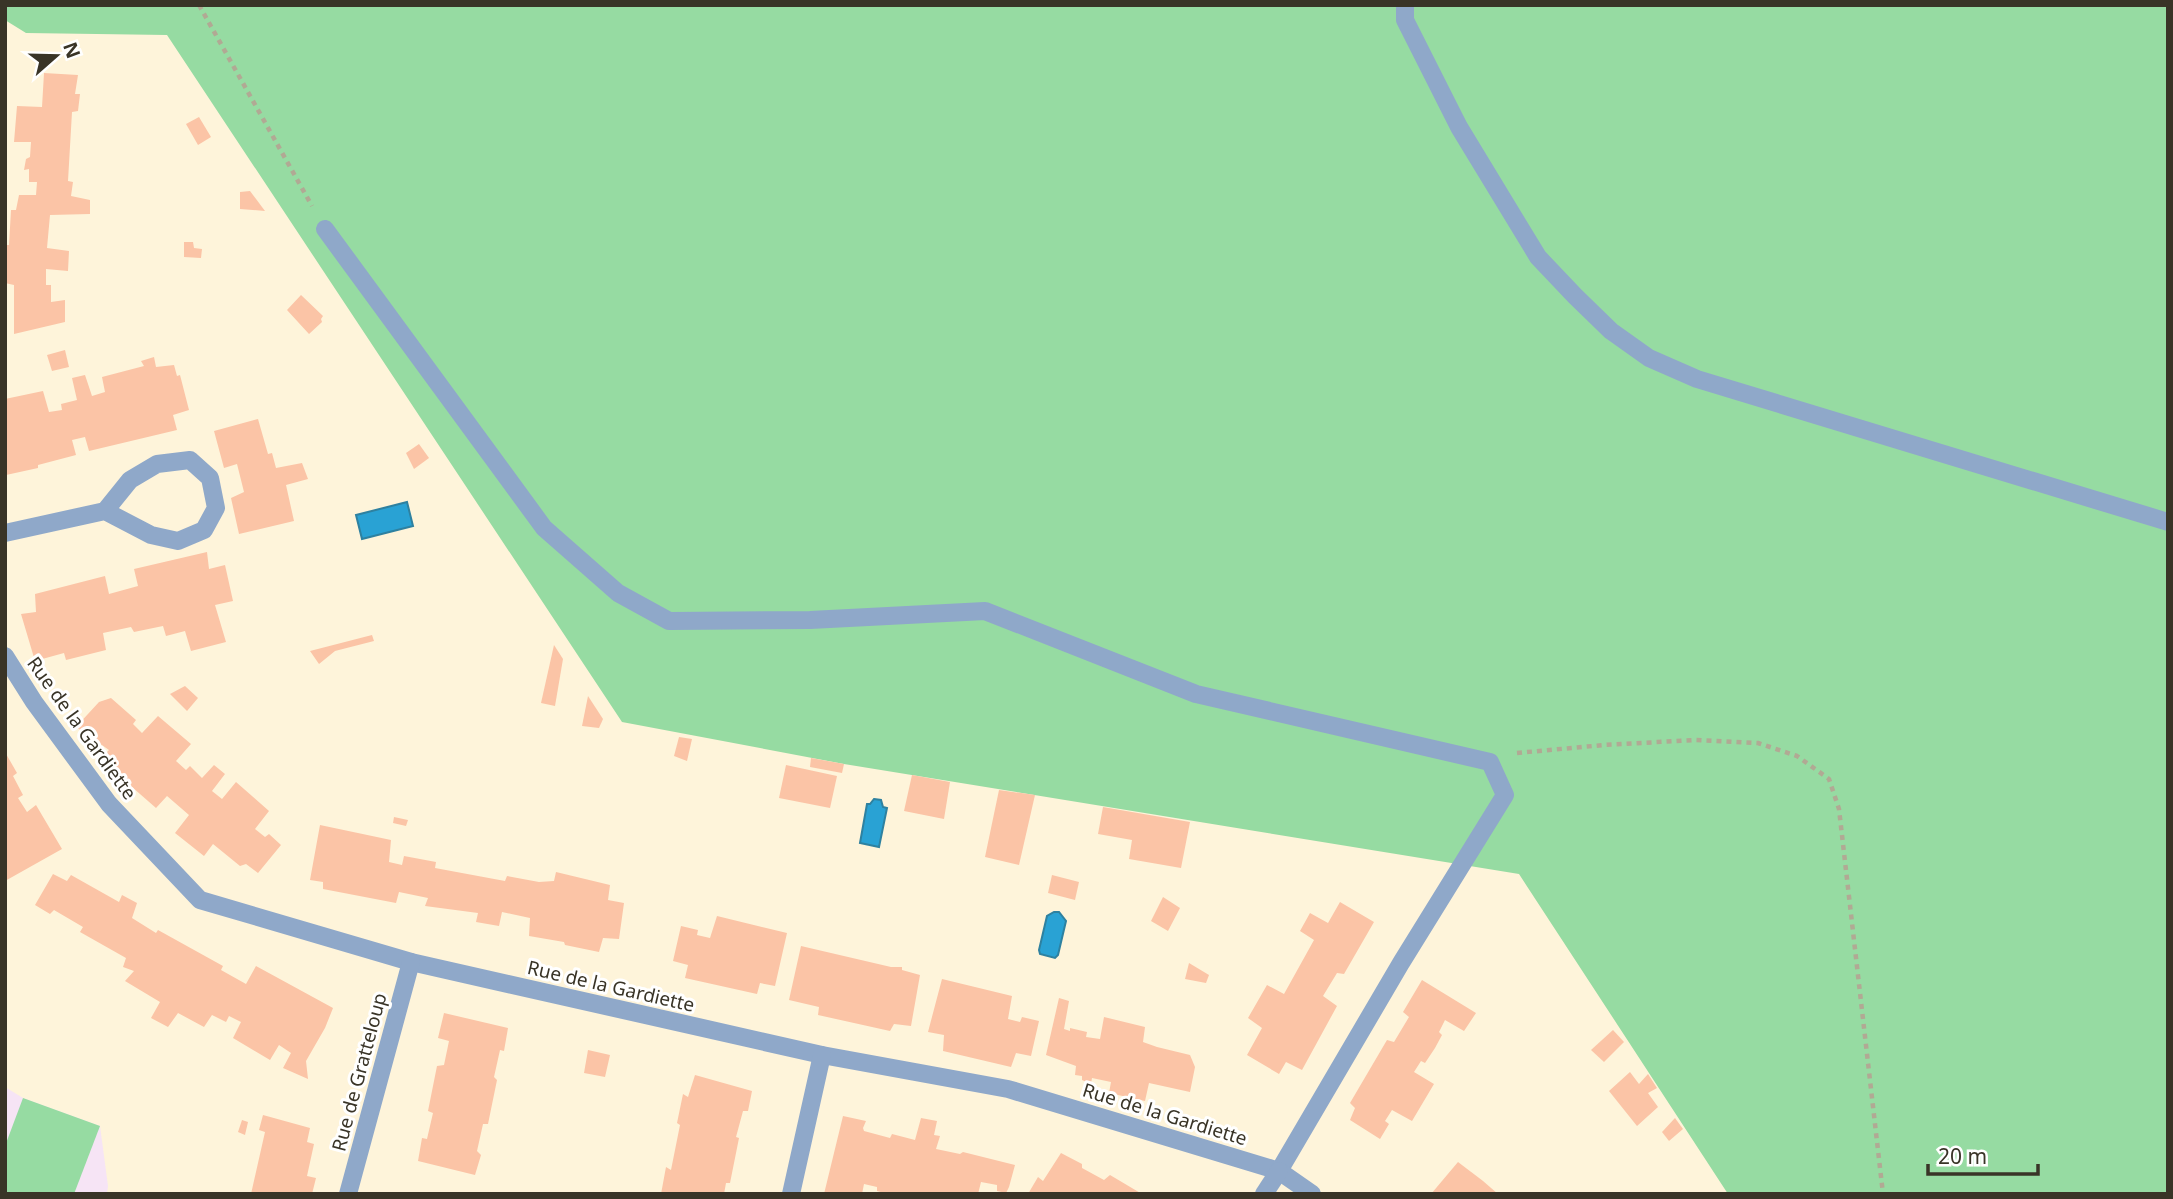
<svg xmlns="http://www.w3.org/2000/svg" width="2173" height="1199" viewBox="0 0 2173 1199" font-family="'Noto Sans',sans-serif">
<rect width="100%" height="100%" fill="#fef4da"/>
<!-- education -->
<polygon fill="#f6e4f5" points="5,1087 23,1098 100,1126 108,1186 107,1194 5,1194"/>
<!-- green -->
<g fill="#96dba2">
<polygon points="5,5 2168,5 2168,1194 1728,1194 1519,874 844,764 622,722 167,35 26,33 5,20"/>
<polygon points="23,1098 100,1126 74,1194 5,1194 5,1146"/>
</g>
<!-- water -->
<g fill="#29a2d4" stroke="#2e81a0" stroke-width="2">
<polygon points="407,502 413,526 362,539 356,515"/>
<polygon points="874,799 881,800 883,807 887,808 879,847 860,843 867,804 870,804"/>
<polygon points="1054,912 1059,912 1066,921 1058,955 1055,958 1040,954 1039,950 1047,916"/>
</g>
<!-- building -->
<g fill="#fbc4a6">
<polygon points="44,73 78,75 75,94 80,94 78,111 72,112 68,181 73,182 71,196 90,200 90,214 50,215 47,248 69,251 68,271 46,269 46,285 51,285 51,302 65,300 65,322 14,334 14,285 5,283 5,245 9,245 11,210 16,210 19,195 36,195 37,182 29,182 29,169 24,170 26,159 30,157 31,142 14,142 17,106 42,107"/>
<polygon points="199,117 211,137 198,145 186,124"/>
<polygon points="250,191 265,211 240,209 240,192"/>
<polygon points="184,242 193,242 194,248 202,249 201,258 184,257"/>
<polygon points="301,295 323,316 321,319 322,322 309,334 287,310"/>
<polygon points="65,350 69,367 52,371 47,355"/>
<polygon points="154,357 156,367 174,365 177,376 180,375 189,410 173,415 177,430 89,451 85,437 72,440 76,455 38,465 38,468 6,475 5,399 43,391 49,412 62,410 61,404 77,400 72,378 85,375 92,396 105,392 102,377 144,366 141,361"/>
<polygon points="258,419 268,454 272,453 276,468 302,463 308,479 286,485 294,521 239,534 231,498 244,492 237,464 224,468 214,431"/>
<polygon points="419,444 429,458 414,469 406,453"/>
<polygon points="207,552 209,569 225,565 233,601 215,605 226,642 191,651 185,631 166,636 163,626 134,632 131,627 103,633 106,650 66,660 64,653 35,661 21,614 36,612 35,594 105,576 109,594 138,586 134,569"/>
<polygon points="372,635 374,641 335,651 319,664 310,651"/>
<polygon points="554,645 563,659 555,706 541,703"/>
<polygon points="185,686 198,698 187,711 170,694"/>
<polygon points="588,696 603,719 599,728 582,726"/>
<polygon points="111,698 136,720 133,724 142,733 158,716 191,744 176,761 186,770 190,766 202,778 214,765 225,774 212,791 222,799 236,782 269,811 255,829 265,837 269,834 281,845 258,873 246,864 240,866 213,844 204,856 175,833 189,815 167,796 156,808 100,759 109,750 76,727 99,702"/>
<polygon points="679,737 692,739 687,761 674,756"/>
<polygon points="5,752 17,773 13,776 23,795 18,798 27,812 36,805 62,849 5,881"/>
<polygon points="811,758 844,764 842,773 810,767"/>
<polygon points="786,765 837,776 830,808 779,798"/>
<polygon points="912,775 950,782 944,819 904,811"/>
<polygon points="999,790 1035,795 1019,865 985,857"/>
<polygon points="1103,807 1190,822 1181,868 1129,859 1132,840 1098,834"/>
<polygon points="394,817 408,820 406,826 393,823"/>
<polygon points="320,825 391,840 389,862 402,865 404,856 436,862 435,868 505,881 507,876 539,882 554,881 556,872 610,885 608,900 624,903 619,939 603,938 599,952 565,945 564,942 529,936 530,918 502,912 499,926 476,922 478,913 425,906 428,898 399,892 396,903 323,889 323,882 310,880"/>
<polygon points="53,874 67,881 71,875 119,902 122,895 137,903 132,918 156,933 158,930 223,966 221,970 246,984 256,966 333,1008 325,1028 306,1061 308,1079 283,1068 291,1053 279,1045 270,1060 233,1038 241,1022 229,1016 226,1022 212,1015 204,1027 178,1013 168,1027 151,1018 160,1002 125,981 134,971 123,967 126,958 80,932 83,927 54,910 50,914 35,905"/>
<polygon points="1052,875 1079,882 1075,900 1048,893"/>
<polygon points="1163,897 1180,908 1168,931 1151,921"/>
<polygon points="1340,902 1374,922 1344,974 1337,973 1323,996 1337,1006 1302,1070 1286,1062 1279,1074 1247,1055 1262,1028 1248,1018 1267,985 1284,994 1314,940 1300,931 1310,913 1328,923"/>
<polygon points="717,916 787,933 775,986 760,983 757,994 685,978 688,965 673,961 681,926 698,930 697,935 710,938"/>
<polygon points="801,946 891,967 902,967 902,970 920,975 911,1026 894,1024 890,1031 818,1015 819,1007 789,1000"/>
<polygon points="1189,963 1209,975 1206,983 1185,979"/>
<polygon points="942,979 1012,996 1008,1019 1020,1022 1022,1017 1039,1021 1031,1056 1016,1053 1011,1067 943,1051 944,1035 928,1032"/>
<polygon points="1422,980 1476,1013 1464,1031 1445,1020 1439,1032 1442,1035 1435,1048 1425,1063 1421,1061 1414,1072 1434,1084 1412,1121 1392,1110 1385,1121 1389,1124 1380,1139 1350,1120 1355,1108 1350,1103 1387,1040 1394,1042 1409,1017 1403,1012"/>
<polygon points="1059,998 1069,1001 1064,1029 1070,1031 1070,1028 1087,1032 1086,1037 1100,1039 1104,1017 1145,1027 1143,1042 1157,1047 1190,1055 1195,1067 1190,1092 1149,1083 1145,1101 1109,1093 1111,1082 1092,1078 1091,1084 1082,1080 1082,1076 1075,1075 1076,1066 1046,1055"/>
<polygon points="444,1013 508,1028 504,1051 500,1050 494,1077 497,1080 488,1124 483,1124 477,1151 481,1155 475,1175 418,1161 422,1138 427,1139 433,1113 428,1111 437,1066 444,1065 449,1041 438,1038"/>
<polygon points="1613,1030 1624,1042 1604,1062 1591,1050"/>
<polygon points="588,1050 610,1055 605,1077 584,1073"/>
<polygon points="1630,1072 1639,1084 1648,1074 1657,1088 1648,1093 1658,1107 1637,1126 1609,1091"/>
<polygon points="695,1075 752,1091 748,1111 743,1111 736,1137 739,1138 730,1183 726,1183 724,1194 661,1194 666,1167 671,1170 680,1125 677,1123 683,1094 688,1097"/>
<polygon points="263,1115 310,1128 307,1142 314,1144 307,1176 316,1178 312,1194 251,1194 265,1132 259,1130"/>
<polygon points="843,1116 866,1121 863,1128 864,1131 890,1138 892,1134 915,1140 921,1118 937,1121 934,1135 940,1136 936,1149 960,1154 963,1152 1015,1165 1009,1187 1006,1193 997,1191 997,1185 981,1182 978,1194 888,1194 877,1191 877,1187 864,1184 862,1194 824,1194"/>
<polygon points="1675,1118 1683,1129 1669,1141 1662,1132"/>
<polygon points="242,1120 248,1122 245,1135 238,1132"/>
<polygon points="1061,1153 1082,1164 1082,1168 1104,1180 1110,1175 1142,1194 1028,1194 1038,1177 1043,1181"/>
<polygon points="1458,1162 1483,1181 1498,1194 1431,1194"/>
</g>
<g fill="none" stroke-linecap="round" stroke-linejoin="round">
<!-- path -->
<g stroke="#b1a994" stroke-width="4.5" stroke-dasharray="5 5" stroke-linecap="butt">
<polyline points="199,5 312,206"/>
<polyline points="1517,753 1604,745 1695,740 1758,743 1797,756 1829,779 1839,809 1883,1194"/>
</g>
<!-- lane -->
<g stroke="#8fa8c9" stroke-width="18">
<polyline points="1405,5 1405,20 1459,127 1538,257 1575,296 1611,331 1649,358 1697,379 2168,522"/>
<polyline points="325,229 544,528 618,593 669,621 810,620 985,611 1196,694 1490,762 1505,795 1401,963 1279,1171"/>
</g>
<!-- street -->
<g stroke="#8fa8c9" stroke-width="18">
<polyline points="5,533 105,511 151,535 178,541 204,530 216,508 210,478 190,460 157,464 130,480 105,511"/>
<polyline points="5,656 34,702 109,804 200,900 411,962 822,1055 1008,1089 1279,1171 1312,1194"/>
<polyline points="348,1194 411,962"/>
<polyline points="791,1194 822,1055"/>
<polyline points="1264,1194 1279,1171"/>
</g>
</g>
<g text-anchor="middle" stroke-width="6" stroke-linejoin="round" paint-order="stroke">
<!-- street labels -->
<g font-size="19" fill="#393427" stroke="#fff">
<text transform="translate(82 728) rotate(54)" y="7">Rue de la Gardiette</text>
<text transform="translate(611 986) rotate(13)" y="7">Rue de la Gardiette</text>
<text transform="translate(359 1072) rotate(-75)" y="7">Rue de Gratteloup</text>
<text transform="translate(1165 1114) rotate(17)" y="7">Rue de la Gardiette</text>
</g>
</g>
<!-- border -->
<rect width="2173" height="1199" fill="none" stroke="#393427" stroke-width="14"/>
<!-- north arrow -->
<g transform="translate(56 56) rotate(70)" stroke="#ffffff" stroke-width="5" paint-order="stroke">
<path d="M0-5L12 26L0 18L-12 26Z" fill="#393427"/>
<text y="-10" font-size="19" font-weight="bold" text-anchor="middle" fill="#393427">N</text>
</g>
<!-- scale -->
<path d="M1928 1164v10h110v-10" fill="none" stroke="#393427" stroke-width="3.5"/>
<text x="1938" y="1164" font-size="21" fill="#393427" stroke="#ffffff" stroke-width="5" paint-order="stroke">20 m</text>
</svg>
